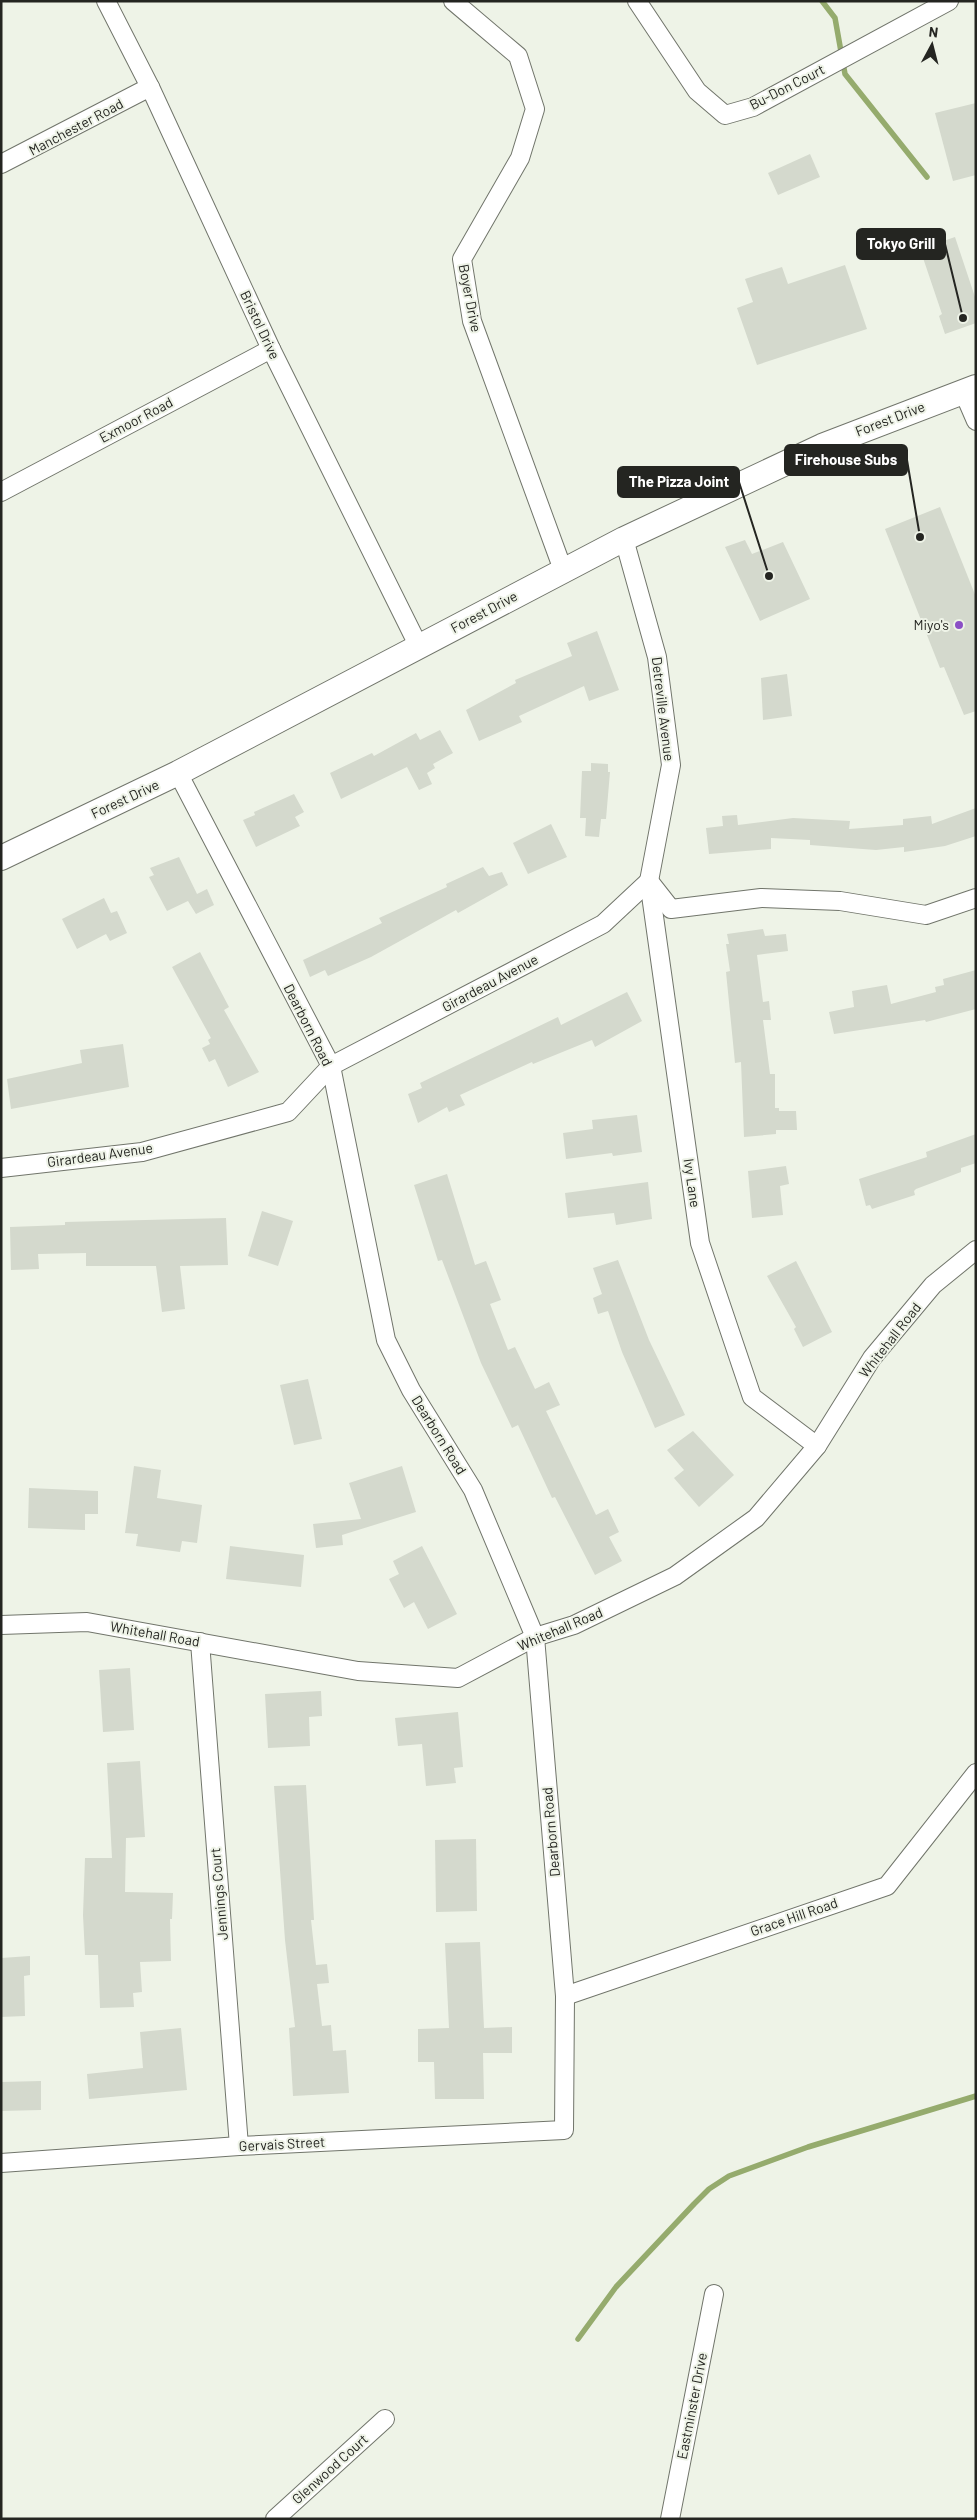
<svg xmlns="http://www.w3.org/2000/svg" width="977" height="2520" viewBox="0 0 977 2520" font-family="Barlow,sans-serif">
<rect width="100%" height="100%" fill="#eef3e7"/>
<g fill="none" stroke-linecap="round" stroke-linejoin="round">
<!-- stream -->
<g stroke="#95ab6d" stroke-width="5.5">
<polyline points="822,1 835,18 845,74 927,177"/>
<polyline points="578,2339 616,2287 694,2204 709,2189 729,2176 808,2147 976,2096"/>
</g>
</g>
<!-- building -->
<g fill="#d4d9cd">
<polygon points="976,103 976,175 953,181 935,113"/>
<polygon points="810,154 820,177 778,195 768,173"/>
<polygon points="955,237 976,300 976,323 945,334 939,316 942,314 920,249"/>
<polygon points="845,265 867,329 757,365 737,308 753,302 745,279 782,267 788,284"/>
<polygon points="940,507 976,597 976,711 964,715 944,667 940,668 885,529"/>
<polygon points="745,540 752,554 783,542 810,599 760,621 725,547"/>
<polygon points="597,631 619,690 589,701 584,686 519,716 522,722 479,741 466,710 516,683 515,680 572,656 567,643"/>
<polygon points="787,674 792,716 763,720 761,678"/>
<polygon points="440,730 453,753 433,764 435,768 427,773 432,784 419,790 407,767 341,799 330,773 372,753 374,756 416,733 420,740"/>
<polygon points="591,763 608,764 608,772 610,772 606,819 601,819 599,837 585,836 586,818 580,818 582,771 591,771"/>
<polygon points="294,794 304,812 295,817 300,826 256,847 243,820 255,815 254,812"/>
<polygon points="976,808 976,836 945,846 904,852 904,847 876,850 810,845 810,840 771,838 771,849 709,854 706,828 723,826 722,816 737,815 738,825 793,818 850,821 849,829 903,825 903,819 931,816 932,824"/>
<polygon points="551,824 567,857 528,874 513,843"/>
<polygon points="179,857 197,894 207,889 214,905 196,914 188,901 167,911 149,877 154,875 150,868"/>
<polygon points="483,867 489,876 502,872 508,885 458,913 456,910 371,957 328,976 325,970 310,977 303,960 382,923 379,918 447,887 446,884"/>
<polygon points="104,898 111,913 117,911 127,933 110,941 106,934 77,949 62,919"/>
<polygon points="763,929 765,936 786,934 788,951 757,955 763,1002 769,1001 771,1020 763,1020 770,1074 775,1074 775,1108 779,1108 779,1111 796,1111 797,1130 776,1130 776,1134 744,1137 741,1062 735,1063 726,972 730,971 726,944 729,944 727,934"/>
<polygon points="200,952 229,1007 224,1010 259,1072 228,1087 215,1059 209,1062 202,1048 210,1044 208,1040 211,1038 172,967"/>
<polygon points="976,970 976,1009 926,1022 925,1020 834,1034 829,1012 854,1007 852,991 887,985 891,1004 936,992 935,987 944,985 943,979"/>
<polygon points="627,992 642,1021 595,1047 592,1040 533,1064 532,1062 460,1095 465,1105 449,1112 447,1107 418,1123 408,1094 422,1088 420,1083 558,1017 561,1025"/>
<polygon points="123,1044 129,1087 11,1109 7,1079 82,1063 80,1050"/>
<polygon points="637,1115 642,1152 613,1156 612,1153 566,1159 563,1133 593,1129 592,1120"/>
<polygon points="976,1134 976,1163 961,1168 961,1172 916,1189 914,1191 915,1195 872,1209 870,1205 866,1206 859,1179 927,1157 926,1152"/>
<polygon points="786,1166 789,1184 780,1186 783,1215 752,1218 748,1171"/>
<polygon points="447,1174 475,1265 486,1261 501,1300 490,1304 508,1350 515,1347 535,1389 549,1382 560,1405 546,1411 596,1515 608,1509 619,1532 609,1537 622,1561 595,1575 555,1497 552,1498 518,1425 512,1428 481,1363 442,1260 438,1261 414,1185"/>
<polygon points="648,1182 652,1219 616,1225 614,1213 568,1218 565,1193"/>
<polygon points="262,1211 293,1221 278,1266 248,1256"/>
<polygon points="226,1218 228,1265 180,1266 185,1309 162,1312 156,1266 86,1266 86,1253 38,1254 39,1269 11,1270 10,1227 65,1225 65,1222"/>
<polygon points="618,1260 649,1340 685,1415 655,1428 622,1352 608,1311 598,1314 593,1298 602,1294 593,1268"/>
<polygon points="796,1261 832,1332 803,1347 794,1329 796,1327 767,1276"/>
<polygon points="308,1379 322,1439 294,1445 280,1385"/>
<polygon points="693,1431 734,1475 699,1507 674,1478 684,1470 667,1450"/>
<polygon points="134,1466 161,1470 157,1498 202,1505 197,1543 182,1541 180,1552 136,1546 138,1534 125,1533"/>
<polygon points="402,1466 416,1512 342,1535 343,1545 316,1548 313,1524 361,1519 349,1483"/>
<polygon points="29,1488 98,1491 98,1514 85,1514 85,1530 28,1528"/>
<polygon points="230,1546 304,1555 301,1587 226,1579"/>
<polygon points="422,1546 457,1614 428,1629 414,1602 404,1608 389,1579 399,1574 393,1561"/>
<polygon points="130,1668 134,1730 103,1732 99,1670"/>
<polygon points="321,1691 322,1716 309,1717 310,1746 268,1748 265,1694"/>
<polygon points="458,1712 463,1767 454,1768 456,1783 426,1786 422,1744 398,1746 395,1718"/>
<polygon points="140,1761 145,1837 126,1838 125,1892 173,1893 172,1919 170,1919 171,1961 140,1962 142,1992 133,1993 134,2007 100,2008 98,1955 85,1955 83,1915 85,1858 112,1858 107,1763"/>
<polygon points="306,1785 314,1920 311,1920 316,1965 327,1964 329,1983 317,1984 322,2026 331,2025 333,2051 346,2050 349,2093 293,2096 289,2028 295,2027 285,1940 274,1786"/>
<polygon points="476,1839 477,1911 436,1912 435,1840"/>
<polygon points="480,1942 484,2028 512,2027 512,2053 483,2053 484,2099 435,2099 434,2062 418,2062 418,2029 449,2028 445,1943"/>
<polygon points="30,1956 30,1975 24,1976 25,2016 1,2017 1,1958"/>
<polygon points="181,2028 187,2090 89,2099 87,2074 143,2068 140,2032"/>
<polygon points="41,2081 41,2110 1,2111 1,2082"/>
</g>
<g fill="none" stroke-linecap="round" stroke-linejoin="round">
<!-- street casing -->
<g stroke="#71756b" stroke-width="20">
<g id="street">
<polyline points="106,1 150,87 271,349 419,647"/>
<polyline points="453,1 518,56 535,109 520,158 462,259 472,321 563,570"/>
<polyline points="637,1 697,91 725,115 753,107 949,1"/>
<polyline points="1,164 150,87"/>
<polyline points="963,391 976,421"/>
<polyline points="1,492 271,349"/>
<polyline points="624,539 657,657 671,765 649,881 700,1243 752,1397 817,1446"/>
<polyline points="1,1168 142,1152 288,1112 331,1066 603,924 649,881 671,909 761,898 840,901 926,915 976,898"/>
<polyline points="1,1625 87,1622 358,1671 458,1678 535,1637 574,1625 675,1576 756,1518 817,1446 872,1358 933,1285 976,1250"/>
<polyline points="200,1642 239,2146"/>
<polyline points="565,1996 887,1886 976,1773"/>
<polyline points="1,2163 239,2146 564,2130 565,1996 535,1637 473,1490 411,1390 386,1340 331,1066 178,773"/>
<polyline points="275,2519 385,2419"/>
<polyline points="670,2519 714,2294"/>
</g>
</g>
<!-- secondary casing -->
<g stroke="#71756b" stroke-width="26">
<polyline id="secondary" points="1,858 178,773 624,539 822,446 976,387"/>
</g>
<!-- street -->
<use href="#street" stroke="#fff" stroke-width="18"/>
<!-- secondary -->
<use href="#secondary" stroke="#fff" stroke-width="24"/>
</g>
<!-- markers -->
<circle fill="#8b4fc5" stroke="#eef3e7" stroke-width="2" cx="959" cy="625" r="5"/>
<g text-anchor="middle" stroke-width="4" stroke-linejoin="round" paint-order="stroke">
<!-- street labels -->
<g font-size="14" fill="#242521" stroke="#eef3e7">
<text transform="translate(787 87) rotate(-27)" y="5">Bu-Don Court</text>
<text transform="translate(76 127) rotate(-28)" y="5">Manchester Road</text>
<text transform="translate(470 298) rotate(79)" y="5">Boyer Drive</text>
<text transform="translate(260 325) rotate(65)" y="5">Bristol Drive</text>
<text transform="translate(890 419) rotate(-21)" y="5">Forest Drive</text>
<text transform="translate(136 420) rotate(-28)" y="5">Exmoor Road</text>
<text transform="translate(484 612) rotate(-28)" y="5">Forest Drive</text>
<text transform="translate(663 709) rotate(83)" y="5">Detreville Avenue</text>
<text transform="translate(125 799) rotate(-25)" y="5">Forest Drive</text>
<text transform="translate(490 983) rotate(-28)" y="5">Girardeau Avenue</text>
<text transform="translate(308 1025) rotate(63)" y="5">Dearborn Road</text>
<text transform="translate(100 1155) rotate(-8)" y="5">Girardeau Avenue</text>
<text transform="translate(692 1183) rotate(82)" y="5">Ivy Lane</text>
<text transform="translate(890 1340) rotate(-52)" y="5">Whitehall Road</text>
<text transform="translate(439 1435) rotate(58)" y="5">Dearborn Road</text>
<text transform="translate(560 1629) rotate(-23)" y="5">Whitehall Road</text>
<text transform="translate(155 1634) rotate(10)" y="5">Whitehall Road</text>
<text transform="translate(551 1832) rotate(-95)" y="5">Dearborn Road</text>
<text transform="translate(219 1894) rotate(-95)" y="5">Jennings Court</text>
<text transform="translate(794 1917) rotate(-19)" y="5">Grace Hill Road</text>
<text transform="translate(282 2144) rotate(-3)" y="5">Gervais Street</text>
<text transform="translate(692 2406) rotate(-79)" y="5">Eastminster Drive</text>
<text transform="translate(330 2469) rotate(-42)" y="5">Glenwood Court</text>
</g>
<!-- poi labels -->
<g font-size="14" fill="#242521" stroke="#eef3e7" text-anchor="end">
<text x="949" y="630">Miyo's</text>
</g>
</g>
<!-- callouts -->
<path fill="none" stroke="#242521" stroke-width="2" d="M963 318L945 244M920 537L907 460M769 576L739 482"/>
<g fill="#242521" stroke="#eef3e7" stroke-width="2">
<circle cx="963" cy="318" r="5"/>
<circle cx="920" cy="537" r="5"/>
<circle cx="769" cy="576" r="5"/>
</g>
<g fill="#242521" stroke="#242521" stroke-width="2">
<rect x="857" y="229" width="88" height="30" rx="5"/>
<rect x="785" y="445" width="122" height="30" rx="5"/>
<rect x="618" y="467" width="121" height="30" rx="5"/>
</g>
<g font-size="15" text-anchor="middle" font-weight="bold" fill="#fff">
<text x="901" y="249">Tokyo Grill</text>
<text x="846" y="465">Firehouse Subs</text>
<text x="679" y="487">The Pizza Joint</text>
</g>
<!-- border -->
<rect width="977" height="2520" fill="none" stroke="#242521" stroke-width="5"/>
<!-- north arrow -->
<g transform="translate(932 45) rotate(7)" stroke="#eef3e7" stroke-width="4" paint-order="stroke">
<path d="M0-4L9 19L0 12L-9 19Z" fill="#242521"/>
<text y="-8" font-size="14" font-weight="bold" text-anchor="middle" fill="#242521">N</text>
</g>
</svg>
